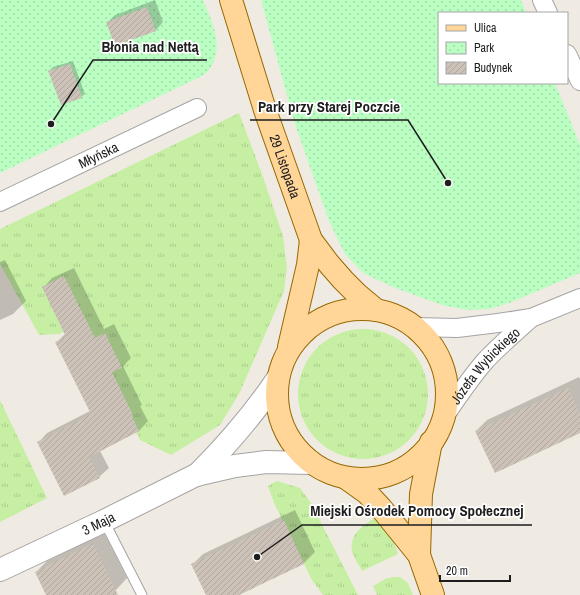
<svg xmlns="http://www.w3.org/2000/svg" width="580" height="595" viewBox="0 0 580 595" font-family="'Archivo Narrow',sans-serif">
<defs>
<pattern id="grass-tufts" width="24" height="20" patternUnits="userSpaceOnUse"><rect width="24" height="20" fill="#c6efa3"/><path d="M3 7l-1-3M5 7V3M7 7l1-3M15 17l-1-3M17 17v-4M19 17l1-3" fill="none" stroke="#aacc8c"/></pattern>
<pattern id="park-dots" width="8" height="8" patternUnits="userSpaceOnUse"><rect width="8" height="8" fill="#bafec2"/><path d="M2 2h.1M6 6h.1" fill="none" stroke="#9fd9a6" stroke-width="1.8" stroke-linecap="round"/></pattern>
<pattern id="building-hatch" width="6" height="6" patternUnits="userSpaceOnUse"><rect width="6" height="6" fill="#ccc2b8"/><path d="M-1 1l2-2M0 6l6-6M5 7l2-2" fill="none" stroke="#afa69e"/></pattern>
</defs>
<rect width="100%" height="100%" fill="#f0ebe2"/>
<!-- grass -->
<g fill="url(#grass-tufts)">
<polygon points="239,113 262,174 283,236 287,267 284,291 239,394 220,425 171,455 140,440 86,322 59,334 39,335 0,264 0,229"/>
<circle cx="363" cy="394" r="65"/>
<polygon points="0,400 47,498 0,522"/>
<polygon points="277,481 300,488 311,503 358,595 323,595 312,580 274,503 268,486"/>
<path d="M377,517C386,528 394,540 398,554L362,571C359,565 354,558 352,551C349,534 364,524 377,517Z"/>
<polygon points="393,577 400,577 408,583 413,595 377,595 373,586 385,579"/>
</g>
<!-- park -->
<g fill="url(#park-dots)">
<path d="M0,0H203C211,20 224,44 212,65C210,69 207,72 204,75L0,173Z"/>
<polygon points="261,0 521,0 526,13 439,13 439,83 555,83 580,145 580,273 509,303 489,309 467,310 442,305 393,287 363,273 345,254 329,221 294,121"/>
</g>
<!-- shadow -->
<g fill="#0003">
<polygon points="155,0 163,22 156,30 115,45 107,23 115,15"/>
<polygon points="73,61 85,94 81,97 49,71 53,67"/>
<polygon points="5,260 26,301 13,314 0,320 0,262"/>
<polygon points="74,268 104,329 114,324 131,358 123,366 142,405 140,406 148,421 139,431 100,451 109,468 99,477 38,443 47,433 90,411 56,343 66,333 43,288 52,278"/>
<polygon points="579,377 580,379 580,432 476,431 487,420"/>
<polygon points="295,510 315,552 304,563 237,595 207,595 192,565 203,554"/>
<polygon points="104,533 127,578 116,590 104,595 47,595 36,572 47,561"/>
</g>
<!-- building -->
<g fill="url(#building-hatch)">
<polygon points="147,7 156,31 115,46 106,22"/>
<polygon points="70,64 82,98 61,105 48,71"/>
<polygon points="64,276 95,338 105,333 122,368 112,372 133,415 132,416 139,431 89,457 100,478 64,496 37,442 91,414 55,342 66,337 42,287"/>
<polygon points="568,388 580,413 580,433 495,473 475,431"/>
<polygon points="284,520 304,564 239,595 206,595 191,564"/>
<polygon points="93,543 118,595 46,595 35,572"/>
</g>
<g fill="none" stroke-linecap="round" stroke-linejoin="round">
<!-- service casing -->
<g stroke="#a4a4a4" stroke-width="11">
<polyline id="service" points="104,521 142,595"/>
</g>
<!-- minor casing -->
<g stroke="#a4a4a4" stroke-width="20">
<g id="minor">
<polyline points="542,0 548,13"/>
<polyline points="567,54 580,81"/>
<path id="s1" d="M0,202L197,108"/>
<polyline points="415,327 457,328 498,323 531,318 580,298"/>
<path id="s2" d="M444,417C457,398 470,378 486,360C500,345 516,332 531,318"/>
</g>
</g>
<!-- tertiary casing -->
<g stroke="#a4a4a4" stroke-width="24">
<g id="tertiary">
<path d="M197,475C227,445 254,414 278,378"/>
<path id="s3" d="M0,570L104,521L196,475L235,466L266,462L311,463"/>
</g>
</g>
<!-- primary casing -->
<g stroke="#976900" stroke-width="24">
<g id="primary">
<path id="s4" d="M231,0L265,110L311,240L329,264L343,280L358,295L376,310"/>
<circle cx="362" cy="394" r="85"/>
<polyline points="289,347 308,265 311,240"/>
<polyline points="346,478 367,493 381,508 419,555 433,595"/>
<polyline points="419,555 421,494 431,442"/>
</g>
</g>
<!-- service -->
<use href="#service" stroke="#fff" stroke-width="9"/>
<!-- minor -->
<use href="#minor" stroke="#fff" stroke-width="18"/>
<!-- tertiary -->
<use href="#tertiary" stroke="#fff" stroke-width="22"/>
<!-- primary -->
<use href="#primary" stroke="#ffd598" stroke-width="22"/>
</g>
<g text-anchor="middle" stroke-width="3.5" stroke-linejoin="round" paint-order="stroke">
<!-- street labels -->
<g font-size="14" fill="#1d1d1d" stroke="#fff">
<text dy="5" stroke="none"><textPath href="#s1" startOffset="109">Młyńska</textPath></text>
<text dy="5" stroke="none"><textPath href="#s4" startOffset="175">29 Listopada</textPath></text>
<text dy="5" stroke="none"><textPath href="#s2" startOffset="66">Józefa Wybickiego</textPath></text>
<text dy="5" stroke="none"><textPath href="#s3" startOffset="109">3 Maja</textPath></text>
</g>
</g>
<!-- callouts -->
<path fill="none" stroke="#1d1d1d" stroke-width="1.5" d="M51 124L93 60H207M448 183L408 120H250M257 557L302 525H532"/>
<g fill="#1d1d1d" stroke="#fff" stroke-width="1.5">
<circle cx="51" cy="124" r="4"/>
<circle cx="448" cy="183" r="4"/>
<circle cx="257" cy="557" r="4"/>
</g>
<g font-size="15" text-anchor="middle" font-weight="bold" fill="#1d1d1d" stroke="#fff" stroke-width="3.5" stroke-linejoin="round" paint-order="stroke">
<text x="150" y="52">Błonia nad Nettą</text>
<text x="329" y="112">Park przy Starej Poczcie</text>
<text x="417" y="516">Miejski Ośrodek Pomocy Społecznej</text>
</g>
<!-- legend -->
<rect x="438" y="12" width="130" height="72" fill="#ffffff" stroke="#a5a5a5"/>
<rect x="446" y="25" width="20" height="6" fill="#ffd598" stroke="#a5a5a5"/>
<text x="474" y="32" font-size="12" fill="#1d1d1d">Ulica</text>
<rect x="446" y="42" width="20" height="12" fill="url(#park-dots)" stroke="#a5a5a5"/>
<text x="474" y="52" font-size="12" fill="#1d1d1d">Park</text>
<rect x="446" y="62" width="20" height="12" fill="url(#building-hatch)" stroke="#a5a5a5"/>
<text x="474" y="72" font-size="12" fill="#1d1d1d">Budynek</text>
<!-- scale -->
<path d="M440 575v6h70v-6" fill="none" stroke="#1d1d1d" stroke-width="2"/>
<text x="446" y="575" font-size="12" fill="#1d1d1d" stroke="#ffffff" stroke-width="3" paint-order="stroke">20 m</text>
</svg>
